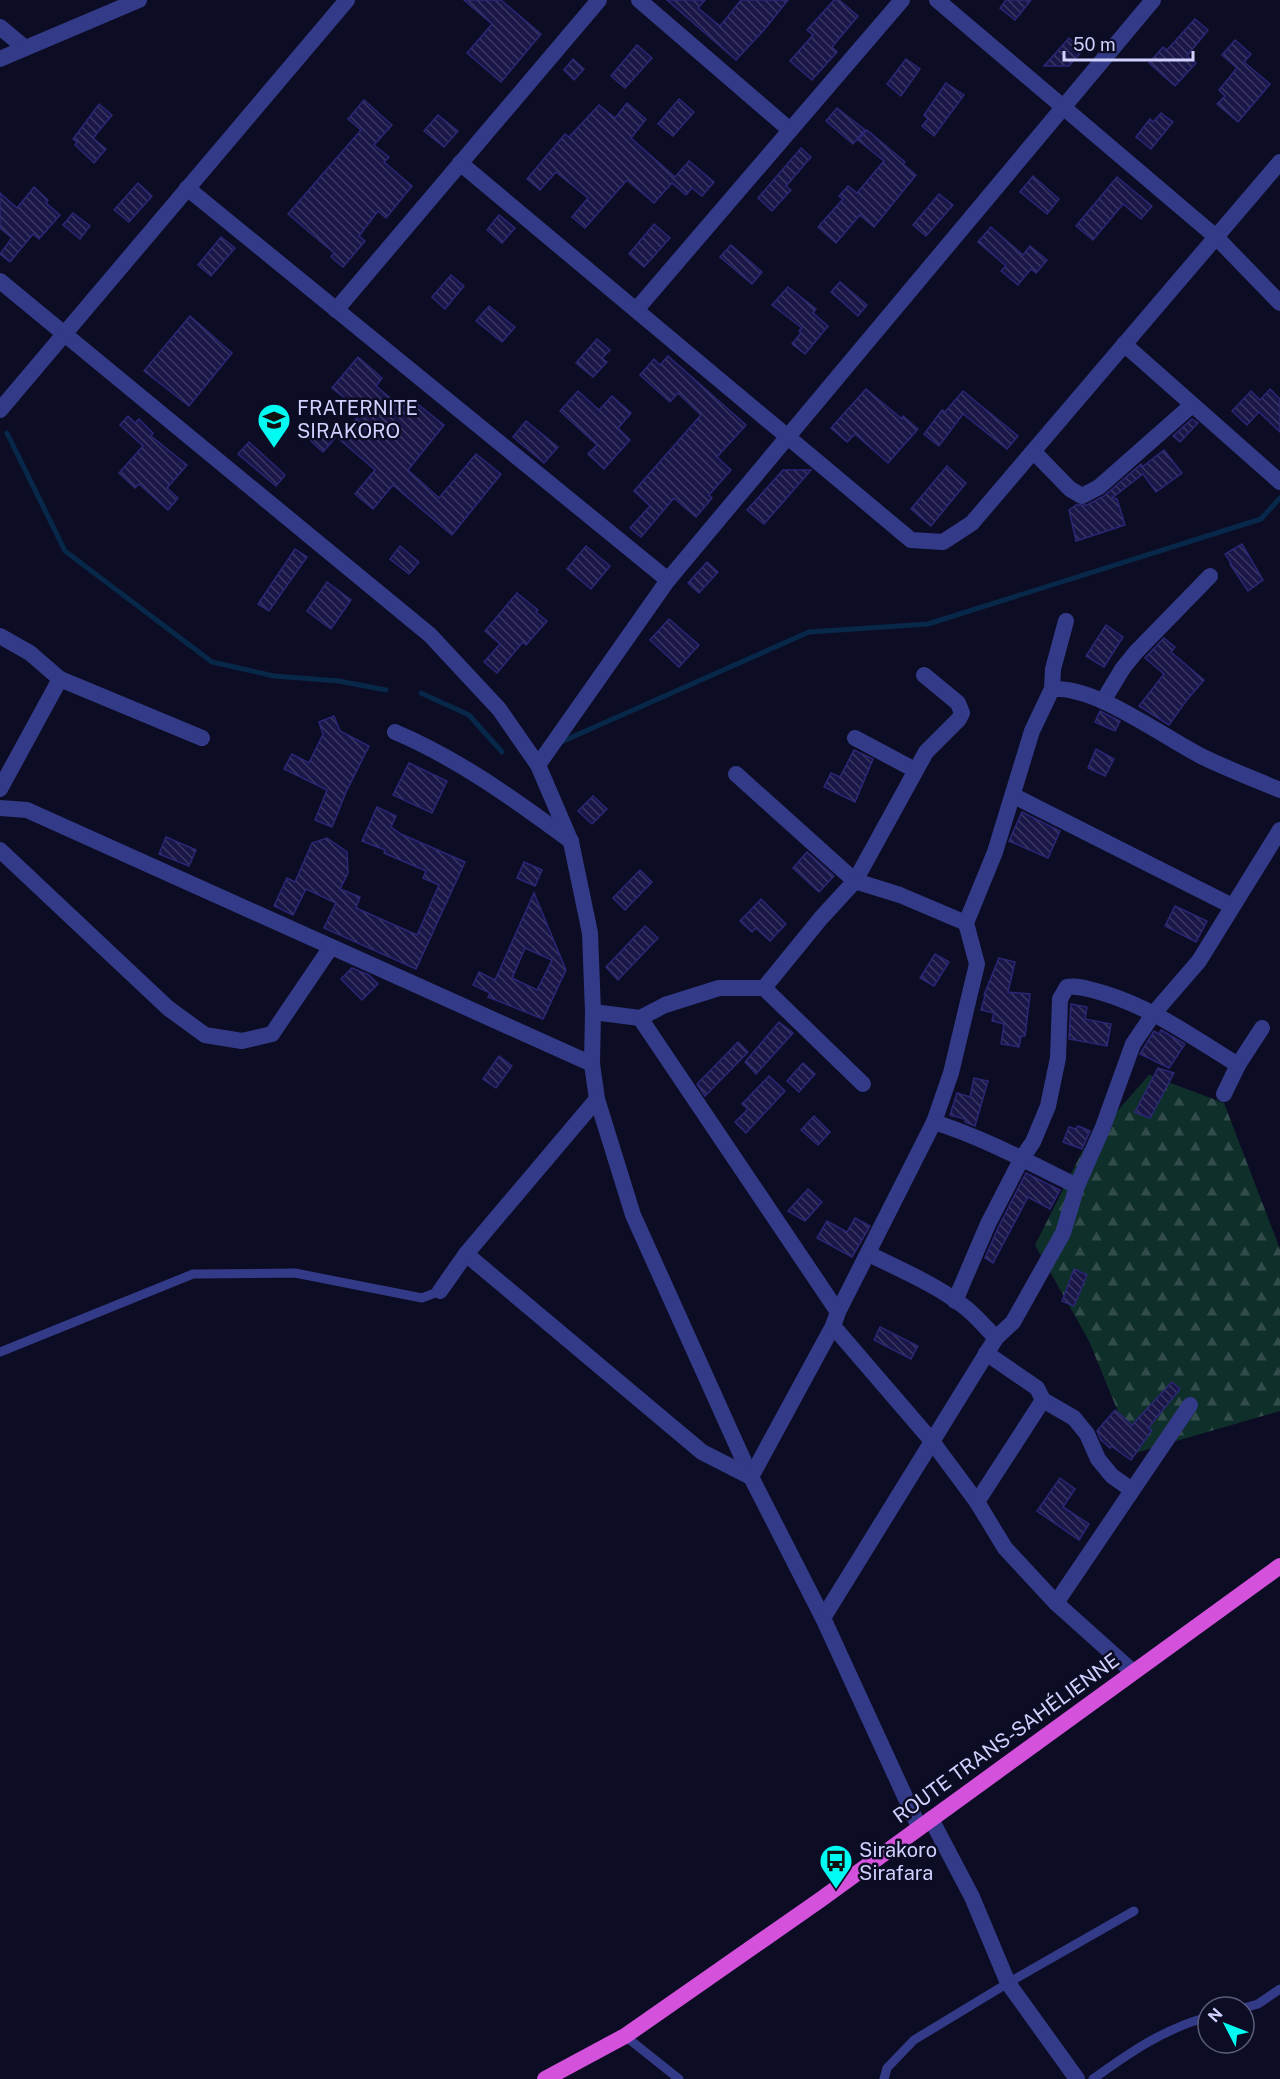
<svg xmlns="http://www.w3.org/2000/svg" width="1280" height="2079" viewBox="0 0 1280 2079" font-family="'Public Sans',sans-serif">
<defs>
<pattern id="forest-firs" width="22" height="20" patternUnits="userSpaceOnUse" patternTransform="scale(1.5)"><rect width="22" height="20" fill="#0f2f2a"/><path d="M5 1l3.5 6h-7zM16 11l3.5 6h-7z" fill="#314c4a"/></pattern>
<pattern id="building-back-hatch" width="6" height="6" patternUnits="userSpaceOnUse" patternTransform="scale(1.5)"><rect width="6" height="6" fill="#1a1647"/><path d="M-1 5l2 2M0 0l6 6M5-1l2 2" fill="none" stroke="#3a3763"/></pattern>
</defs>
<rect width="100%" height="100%" fill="#0d0c25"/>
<!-- forest -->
<polygon fill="url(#forest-firs)" points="1149,1075 1224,1103 1280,1249 1280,1411 1135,1453 1089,1341 1035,1245 1083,1150"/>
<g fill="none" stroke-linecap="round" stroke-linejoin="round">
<!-- stream -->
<g stroke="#072849" stroke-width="5">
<polyline points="7,433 65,551 212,662 274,676 339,681 386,690"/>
<polyline points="421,693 469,715 502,752"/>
<polyline points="561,742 809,632 928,624 1261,519 1280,498"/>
</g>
</g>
<!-- building -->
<g fill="url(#building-back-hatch)" stroke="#2b2675" stroke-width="1.5" fill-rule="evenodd">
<polygon points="464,0 501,0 541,34 501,82 467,53 492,24"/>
<polygon points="667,0 705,0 698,8 720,26 741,0 788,0 764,30 736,60"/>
<polygon points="834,0 839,0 858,16 832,47 837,52 812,80 790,61 813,35 807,30"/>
<polygon points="1006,0 1031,0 1015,20 1000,8"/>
<polygon points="1195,19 1208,30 1187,56 1196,63 1175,86 1149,63 1163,47 1167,50"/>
<polygon points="1069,38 1082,51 1069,66 1044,66"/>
<polygon points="1235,40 1251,54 1244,62 1270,84 1238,122 1217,104 1225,96 1219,90 1237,68 1222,55"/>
<polygon points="637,45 652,58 625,88 611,76"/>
<polygon points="573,59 584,69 574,80 564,70"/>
<polygon points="906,59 920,69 901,96 887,84"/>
<polygon points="946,83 964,95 934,136 922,126 928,119 924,115"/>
<polygon points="679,99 694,112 673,136 658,124"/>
<polygon points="364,100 392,125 374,145 389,157 384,162 412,186 386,218 378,211 359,236 365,241 343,267 331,257 334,253 288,214 361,130 348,119"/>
<polygon points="627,103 646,119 631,138 675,177 689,161 714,182 702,196 692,188 686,195 672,183 654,203 627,180 585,228 572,217 588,198 556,172 540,190 527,179 565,134 569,137 599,105 615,118"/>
<polygon points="99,104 112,115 93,138 106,149 94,163 75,145 77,142 73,139"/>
<polygon points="837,108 865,130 853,144 826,121"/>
<polygon points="1161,113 1173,122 1151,149 1136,137 1150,119 1153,122"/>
<polygon points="438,115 458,131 444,147 424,131"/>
<polygon points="867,130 905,162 903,164 916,175 874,227 860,215 836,243 818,227 843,199 839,196 848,186 857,193 884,161 858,140"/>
<polygon points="801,148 811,157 786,186 791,190 772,211 758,198"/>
<polygon points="1033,176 1059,199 1047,214 1020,192"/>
<polygon points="1117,177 1152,206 1141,219 1123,204 1093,240 1076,226"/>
<polygon points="138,183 152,196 129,222 114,210"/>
<polygon points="34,187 48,200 46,203 60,215 39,239 33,234 10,262 0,254 12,238 0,228 0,193 17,208"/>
<polygon points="939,194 953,205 926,236 913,225"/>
<polygon points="73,213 90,226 80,239 63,225"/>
<polygon points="499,215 515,228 502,243 487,230"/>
<polygon points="654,224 670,238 644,267 629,254"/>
<polygon points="991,227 1023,255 1030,246 1047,260 1036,273 1031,269 1018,285 1001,271 1006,266 978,242"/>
<polygon points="221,237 235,248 211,276 198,265"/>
<polygon points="731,245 762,272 752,284 720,257"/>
<polygon points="451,275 464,286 445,309 432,297"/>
<polygon points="840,282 867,305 858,316 831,292"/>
<polygon points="788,287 816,309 813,313 828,326 805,354 792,344 801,333 799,331 802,328 772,305"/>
<polygon points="489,306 515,327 502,342 476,321"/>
<polygon points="190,316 232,353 189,406 144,371"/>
<polygon points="597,339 610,350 602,358 607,362 593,377 576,363"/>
<polygon points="668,356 746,425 717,457 731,470 709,495 712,498 696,517 674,498 641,537 630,528 650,506 634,491 701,415 678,393 670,402 640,375 654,359 660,365"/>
<polygon points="358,357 382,378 376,386 402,408 410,398 444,425 408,470 439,498 476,454 501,474 452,535 393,485 373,509 355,494 375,470 339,439 362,412 332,388"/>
<polygon points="866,389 902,419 903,416 918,429 888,463 855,434 847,442 831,428"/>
<polygon points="1270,389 1280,399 1280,432 1259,412 1247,425 1232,411 1251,391 1260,400"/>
<polygon points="578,391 599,410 612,396 631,413 618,428 630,440 604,469 588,454 597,445 560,411"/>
<polygon points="963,391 1018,436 1007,449 963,414 939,446 924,434 942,410 945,412"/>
<polygon points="128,416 135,423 139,419 153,433 151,436 187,465 167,488 178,498 168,510 139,484 135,488 119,473 143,446 120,425"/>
<polygon points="1192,419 1198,423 1180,442 1173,436"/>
<polygon points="526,421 558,447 544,463 513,437"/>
<polygon points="323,428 335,438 323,452 311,441"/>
<polygon points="249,442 285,475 276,486 238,454"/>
<polygon points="1164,450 1182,473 1156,492 1143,474 1112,498 1117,499 1125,525 1076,541 1069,510 1076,505 1087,505 1104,496 1141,464 1142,467"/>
<polygon points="947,466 966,483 931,526 911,509"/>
<polygon points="783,470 811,470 764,524 747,510"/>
<polygon points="1242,544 1263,580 1248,591 1230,564 1231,563 1225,554"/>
<polygon points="400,546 419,562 409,574 390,559"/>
<polygon points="586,546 610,566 591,589 567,569"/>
<polygon points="295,549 307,557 269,611 258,604"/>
<polygon points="707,562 718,572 699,593 688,583"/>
<polygon points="327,582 351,600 331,629 307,611"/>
<polygon points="517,593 538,610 536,612 547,621 526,645 523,642 497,673 484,662 500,644 485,631"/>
<polygon points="669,619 699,645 679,667 650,640"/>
<polygon points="1106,625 1123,637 1104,667 1086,656"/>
<polygon points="1164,638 1175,647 1171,652 1204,680 1186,701 1169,725 1139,706 1164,674 1145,658"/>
<polygon points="1100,711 1120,721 1115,731 1095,722"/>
<polygon points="334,716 340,731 369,746 346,792 332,827 315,820 327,790 284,769 292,754 309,763 323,734 319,722"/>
<polygon points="1096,749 1114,759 1105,776 1088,768"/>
<polygon points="854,750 873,759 855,802 824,787 831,773 840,777"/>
<polygon points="409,763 447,781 432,813 393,795"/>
<polygon points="593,796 607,809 592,824 578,811"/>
<polygon points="377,807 396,816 391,827 401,834 465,862 416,969 324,928 336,903 306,889 293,915 274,906 287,878 295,882 312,843 327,838 347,852 348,873 340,889 360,897 356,908 417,935 439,885 423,878 426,871 384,853 385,850 362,841"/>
<polygon points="1022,812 1060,831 1048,858 1009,841"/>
<polygon points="166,837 196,850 189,866 159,854"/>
<polygon points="807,852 834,876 819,892 793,868"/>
<polygon points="524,862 542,870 535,886 517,878"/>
<polygon points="640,870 652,882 625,910 613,898"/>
<path d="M534,893L566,970L543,1019L488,997L490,993L473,985L479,972L495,980ZM525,948L552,960L537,990L512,978Z"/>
<polygon points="761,899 786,924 770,941 756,928 752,932 740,921"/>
<polygon points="1175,906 1207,921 1196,942 1165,926"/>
<polygon points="645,926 658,938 618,980 606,967"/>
<polygon points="935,954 949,962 934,986 920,978"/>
<polygon points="999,958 1015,962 1008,992 1030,994 1025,1036 1021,1036 1019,1047 1001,1044 1004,1024 992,1021 994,1013 981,1010 985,996 984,995"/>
<polygon points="352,968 369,975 378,984 362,1000 341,979"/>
<polygon points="1071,1004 1087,1007 1085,1019 1111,1024 1107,1046 1069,1039"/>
<polygon points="779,1022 793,1033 756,1074 745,1062"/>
<polygon points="1161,1030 1185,1044 1169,1068 1140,1054 1154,1031 1159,1034"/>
<polygon points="738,1042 748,1052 705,1096 697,1084"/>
<polygon points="499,1056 512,1066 496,1088 483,1079"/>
<polygon points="803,1063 815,1074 799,1092 787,1081"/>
<polygon points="1158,1068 1174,1073 1150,1118 1135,1112"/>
<polygon points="769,1076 785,1091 746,1133 735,1122 748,1109 742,1104"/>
<polygon points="974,1078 988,1081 975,1126 965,1122 965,1119 950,1115 957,1093 970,1097"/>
<polygon points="814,1116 830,1132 818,1145 801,1130"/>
<polygon points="1078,1126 1090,1131 1082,1149 1063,1142 1069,1127 1076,1129"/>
<polygon points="1026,1173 1060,1190 1050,1209 1028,1197 993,1263 985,1258 998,1228"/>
<polygon points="808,1189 822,1202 805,1221 788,1211"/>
<polygon points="855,1218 870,1226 852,1257 817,1238 827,1221 847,1232"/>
<polygon points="1074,1269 1087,1275 1074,1306 1062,1301"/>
<polygon points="880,1327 918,1346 911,1359 874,1340"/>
<polygon points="1172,1382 1180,1389 1148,1428 1152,1430 1131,1460 1111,1446 1110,1448 1101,1440 1097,1431 1115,1410 1132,1425"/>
<polygon points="1060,1478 1075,1489 1063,1507 1089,1524 1079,1540 1037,1511"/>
</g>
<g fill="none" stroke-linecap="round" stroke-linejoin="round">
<!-- service -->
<g stroke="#333b88" stroke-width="9">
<polyline points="0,1352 193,1274 295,1273 422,1298 440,1291"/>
<polyline points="1244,2008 1258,2004 1280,1989"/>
<polyline points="625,2036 679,2079"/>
<polyline points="884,2079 887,2068 914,2040 1008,1983 1134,1911"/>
<path d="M1093,2079C1129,2053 1165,2028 1208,2017"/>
</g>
<!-- minor -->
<g stroke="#333b88" stroke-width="16">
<polyline points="639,0 790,130"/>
<polyline points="937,0 1216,237 1280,303"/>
<polyline points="0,27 25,48"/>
<polyline points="460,163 911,540 943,542 972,523 1280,162"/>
<polyline points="187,188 668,580"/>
<polyline points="0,281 430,635 499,709 538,765 571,842 590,933 593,1012 592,1064 597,1099 633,1215 751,1477 823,1618 919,1827"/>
<polyline points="336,310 599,0"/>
<polyline points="636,310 902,0"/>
<polyline points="1124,344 1280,482"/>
<polyline points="0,410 347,0"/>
<polyline points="1034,452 1070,489 1082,496 1099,487 1192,405"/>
<polyline points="0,636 30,653 60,679"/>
<polyline points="1052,689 1053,669 1066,621"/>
<polyline points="1103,701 1123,668 1136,652 1210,576"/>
<path d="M395,732C459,759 515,800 571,841"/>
<polyline points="855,738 915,770"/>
<polyline points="538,765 668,580 1153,0"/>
<polyline points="736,774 855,881 926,752 959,719 962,713 958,703 924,675"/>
<polyline points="0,789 60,679 202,738"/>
<polyline points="1014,796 1232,906"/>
<polyline points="0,808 27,810 592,1064"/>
<polyline points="0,850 168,1008 205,1035 242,1041 272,1034 331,947"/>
<polyline points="764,988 863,1084"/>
<polyline points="593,1012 640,1018 665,1005 719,988 764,988 821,918 855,881 900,895 966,923"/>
<polyline points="640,1018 838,1312"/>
<polyline points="1224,1094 1238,1065 1262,1028"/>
<path d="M934,1122L951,1073L977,964L966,923L995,852L1032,731L1052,689C1097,686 1163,737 1203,757C1228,769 1254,779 1280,790"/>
<path d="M466,1254L702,1452L751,1477L833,1326L838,1312L934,1122C984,1138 1030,1163 1077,1186"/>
<path d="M869,1254C901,1270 937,1285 966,1308C977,1317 986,1328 996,1338"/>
<polyline points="440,1291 466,1254 597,1099"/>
<path d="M955,1301L988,1224L1022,1158L1033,1142L1048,1106L1058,1058L1060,999L1067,987C1080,985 1091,990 1103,993C1153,1008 1194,1038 1238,1065"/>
<polyline points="833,1326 931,1440 977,1502 1005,1548 1056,1603 1133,1672"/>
<polyline points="1043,1400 1074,1418 1087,1434 1098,1459 1112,1476 1132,1490"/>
<polyline points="977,1502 1043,1400 1037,1388 986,1353"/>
<polyline points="1056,1603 1190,1405"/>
<polyline points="823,1618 996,1338 1013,1322 1063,1233 1077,1186 1103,1127 1133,1044 1154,1013 1199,961 1280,830"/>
<polyline points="931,1819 972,1897 1008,1983 1077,2079"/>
</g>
<!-- tertiary -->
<polyline stroke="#333b88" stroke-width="16" points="0,59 139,0"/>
<!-- trunk -->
<polyline stroke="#d451dc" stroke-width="16" points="545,2079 625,2036 820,1900 1280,1566"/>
</g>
<!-- icons -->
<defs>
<g id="school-pin" transform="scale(1.725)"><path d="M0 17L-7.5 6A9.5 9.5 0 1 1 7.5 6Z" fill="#00fbf2" stroke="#0d0c25"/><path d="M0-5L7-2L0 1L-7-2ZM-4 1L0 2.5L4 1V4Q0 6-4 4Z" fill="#111"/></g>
<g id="bus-pin" transform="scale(1.725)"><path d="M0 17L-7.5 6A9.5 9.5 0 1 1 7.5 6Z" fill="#00fbf2" stroke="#0d0c25"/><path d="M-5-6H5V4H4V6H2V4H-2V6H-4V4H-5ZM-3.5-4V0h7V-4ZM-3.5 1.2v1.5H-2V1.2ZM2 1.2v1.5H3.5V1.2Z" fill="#111"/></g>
</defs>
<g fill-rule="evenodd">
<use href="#school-pin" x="274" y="420"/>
<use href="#bus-pin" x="836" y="1861"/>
</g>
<g text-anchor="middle" stroke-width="5" stroke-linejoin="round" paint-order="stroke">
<!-- poi labels -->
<g font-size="20" fill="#d0d1ff" stroke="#0d0c25" text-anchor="start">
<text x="297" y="415">FRATERNITE<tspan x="297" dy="23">SIRAKORO</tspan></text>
<text x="859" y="1857">Sirakoro<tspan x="859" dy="23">Sirafara</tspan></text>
</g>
<!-- street labels -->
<g font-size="20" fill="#d0d1ff" stroke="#0d0c25">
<text transform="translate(1006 1738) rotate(-36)" y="7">ROUTE TRANS-SAHÉLIENNE</text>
</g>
</g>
<!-- north arrow -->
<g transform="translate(1226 2025) rotate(312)"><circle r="28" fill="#0d0c25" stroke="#5b5b7c" stroke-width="1.5"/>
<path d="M0-4.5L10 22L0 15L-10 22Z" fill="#00fbf2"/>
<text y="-9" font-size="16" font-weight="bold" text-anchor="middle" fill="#d0d1ff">N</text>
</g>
<!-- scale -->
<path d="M1064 51v9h129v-9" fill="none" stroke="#d0d1ff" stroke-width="3"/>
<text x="1073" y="51" font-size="18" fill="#d0d1ff" stroke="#0d0c25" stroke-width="4.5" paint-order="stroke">50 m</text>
</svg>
